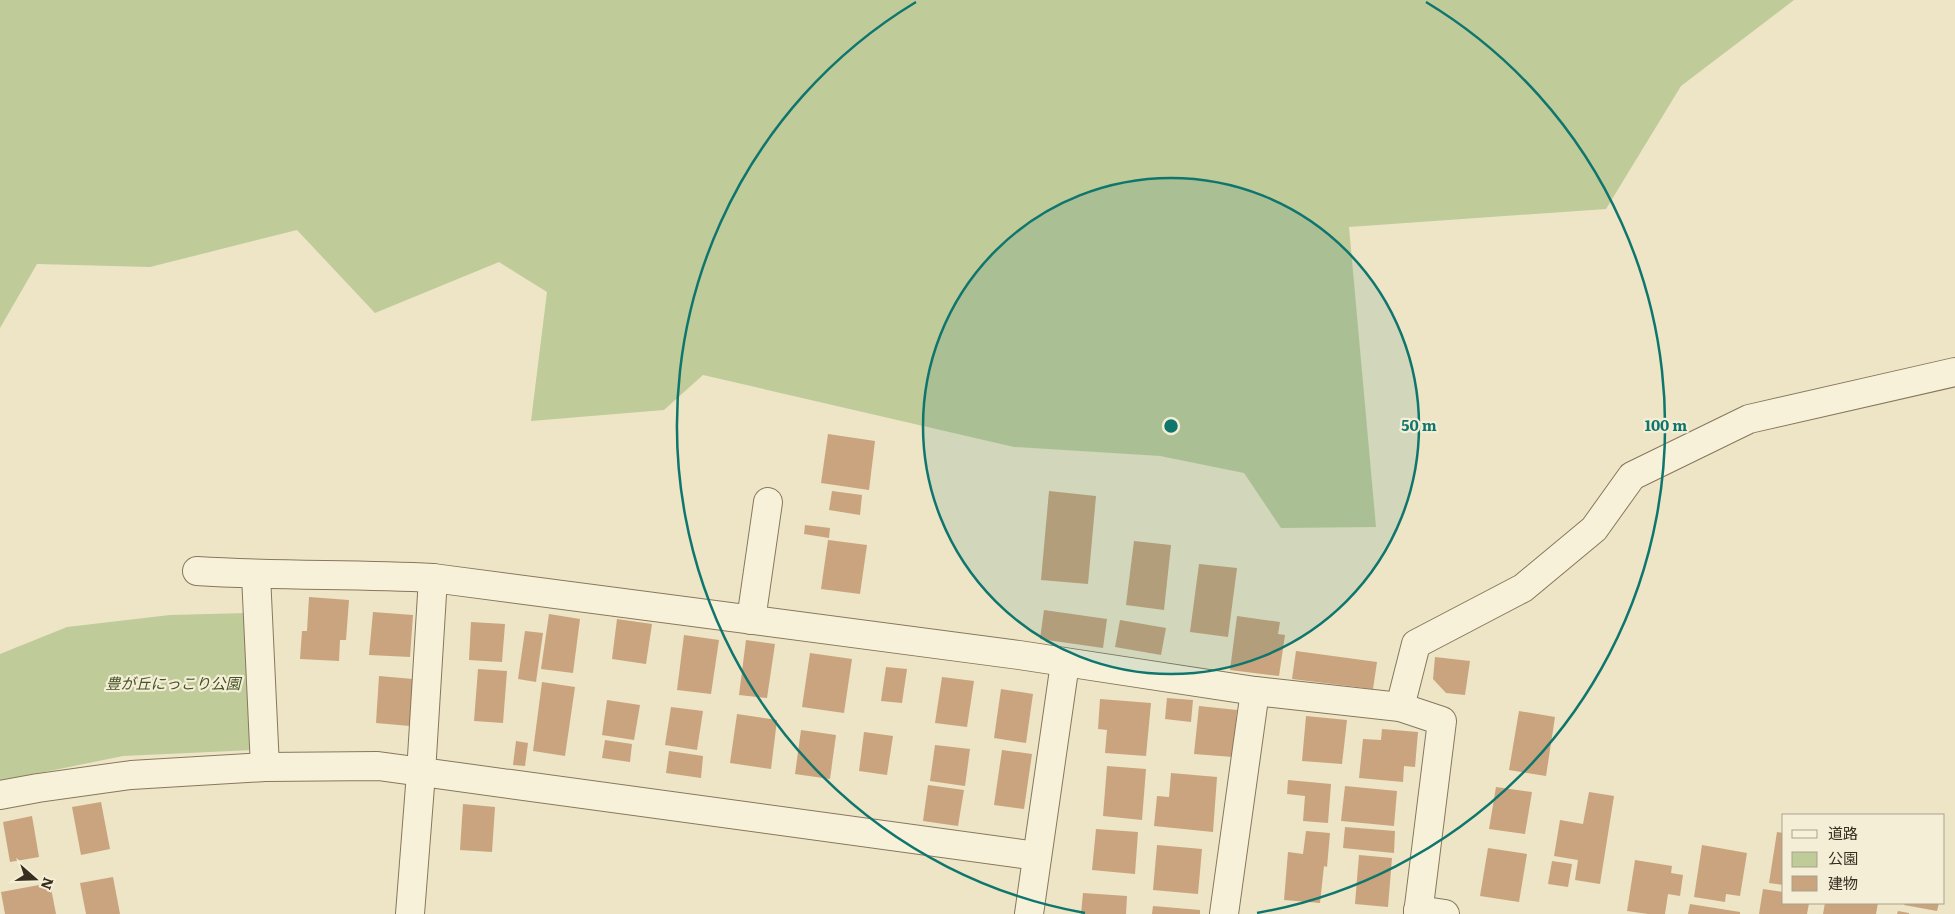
<svg xmlns="http://www.w3.org/2000/svg" width="1955" height="914" viewBox="0 0 1955 914" font-family="Literata,'Noto Sans JP',serif">
<rect width="100%" height="100%" fill="#ede5c6"/>
<!-- green -->
<g fill="#c0cb9a">
<polygon points="0,0 1794,0 1681,86 1606,209 1349,227 1376,527 1281,528 1244,473 1160,456 1014,447 703,375 664,410 531,421 547,292 499,262 375,313 297,230 150,267 37,264 0,328"/>
<polygon points="248,613 253,750 123,756 0,781 0,654 67,627 170,615"/>
</g>
<!-- building -->
<g fill="#c9a47e">
<polygon points="828,434 875,441 869,490 821,483"/>
<polygon points="832,491 862,495 860,515 829,510"/>
<polygon points="1049,491 1096,496 1088,584 1041,580"/>
<polygon points="805,525 830,528 829,538 804,534"/>
<polygon points="828,540 867,545 860,594 821,589"/>
<polygon points="1134,541 1171,545 1164,610 1126,605"/>
<polygon points="1199,564 1237,568 1228,637 1190,632"/>
<polygon points="309,597 349,600 346,640 340,640 339,661 300,659 302,631 307,631"/>
<polygon points="1044,610 1107,619 1103,648 1040,639"/>
<polygon points="373,612 413,615 410,657 369,655"/>
<polygon points="549,614 580,619 573,673 541,669"/>
<polygon points="1237,616 1280,622 1278,634 1285,635 1279,676 1230,670"/>
<polygon points="617,619 652,624 646,664 612,659"/>
<polygon points="1120,620 1166,628 1161,655 1115,647"/>
<polygon points="471,622 505,624 502,662 469,660"/>
<polygon points="525,631 543,633 536,682 518,679"/>
<polygon points="684,635 719,640 711,694 677,690"/>
<polygon points="746,640 775,644 767,698 739,695"/>
<polygon points="1296,651 1377,662 1373,689 1292,679"/>
<polygon points="810,653 852,659 844,713 802,707"/>
<polygon points="1435,657 1470,661 1465,695 1446,693 1433,679"/>
<polygon points="886,667 907,669 902,703 881,701"/>
<polygon points="478,669 507,671 503,723 474,721"/>
<polygon points="379,676 413,679 410,726 376,723"/>
<polygon points="942,677 974,681 967,727 935,723"/>
<polygon points="542,682 575,687 565,756 533,751"/>
<polygon points="1001,689 1033,694 1026,743 994,738"/>
<polygon points="1167,698 1193,700 1191,722 1165,719"/>
<polygon points="1100,699 1151,703 1146,756 1105,753 1107,730 1098,729"/>
<polygon points="607,700 640,705 634,740 602,735"/>
<polygon points="1199,706 1237,710 1233,757 1194,754"/>
<polygon points="671,707 703,711 697,750 665,745"/>
<polygon points="1519,711 1555,717 1546,776 1509,770"/>
<polygon points="737,714 777,720 771,769 730,763"/>
<polygon points="1306,716 1347,720 1342,764 1302,761"/>
<polygon points="1382,729 1418,732 1415,767 1404,766 1403,782 1359,778 1363,739 1381,740"/>
<polygon points="801,730 836,735 830,779 795,774"/>
<polygon points="864,732 893,736 887,775 859,771"/>
<polygon points="605,740 632,744 630,762 602,758"/>
<polygon points="516,741 528,743 525,766 513,765"/>
<polygon points="935,745 970,749 965,786 930,781"/>
<polygon points="1002,750 1032,754 1024,809 994,805"/>
<polygon points="669,751 703,756 701,778 666,773"/>
<polygon points="1107,766 1146,769 1142,820 1103,816"/>
<polygon points="1171,773 1217,777 1213,832 1154,826 1157,796 1169,797"/>
<polygon points="1288,780 1331,784 1328,823 1303,821 1305,796 1287,794"/>
<polygon points="928,785 964,790 958,826 923,821"/>
<polygon points="1345,786 1397,791 1394,826 1341,821"/>
<polygon points="1496,787 1532,792 1525,834 1489,829"/>
<polygon points="1589,792 1614,796 1600,884 1575,880 1578,860 1554,856 1560,820 1583,824"/>
<polygon points="101,802 110,849 81,855 72,807"/>
<polygon points="463,804 495,807 492,852 460,850"/>
<polygon points="32,816 39,857 10,862 3,822"/>
<polygon points="1345,827 1395,831 1394,853 1343,848"/>
<polygon points="1096,829 1138,832 1135,874 1092,870"/>
<polygon points="1306,831 1330,833 1327,867 1324,866 1320,903 1284,900 1288,852 1303,854"/>
<polygon points="1777,832 1784,833 1784,885 1769,883"/>
<polygon points="1157,845 1202,849 1198,894 1153,890"/>
<polygon points="1702,845 1747,853 1740,896 1726,894 1725,902 1694,897"/>
<polygon points="1488,848 1527,854 1519,902 1480,896"/>
<polygon points="1359,855 1392,858 1388,907 1355,904"/>
<polygon points="1635,860 1672,866 1671,873 1683,875 1680,896 1668,894 1665,914 1648,914 1627,911"/>
<polygon points="1552,861 1572,864 1568,887 1548,884"/>
<polygon points="113,877 120,914 86,914 80,883"/>
<polygon points="50,883 56,914 5,914 1,892"/>
<polygon points="1763,889 1784,892 1784,903 1809,903 1807,914 1759,914"/>
<polygon points="1083,893 1127,896 1126,914 1081,914"/>
<polygon points="1825,903 1878,903 1876,914 1823,914"/>
<polygon points="1905,903 1939,903 1937,911 1904,905"/>
<polygon points="1690,904 1740,912 1740,914 1688,914"/>
<polygon points="1153,906 1200,910 1200,914 1152,914"/>
<polygon points="1898,911 1909,913 1909,914 1897,914"/>
</g>
<g fill="none" stroke-linecap="round" stroke-linejoin="round">
<!-- street casing -->
<g stroke="#87775d" stroke-width="30">
<g id="street">
<path d="M197,571C275,576 354,574 433,578L1019,655L1255,691L1400,707L1442,721L1418,914"/>
<polyline points="256,575 265,767"/>
<polyline points="751,620 768,502"/>
<polyline points="1400,707 1416,644 1523,588 1594,529 1632,476 1749,419 1955,372"/>
<polyline points="0,795 38,788 131,775 265,767 378,766 1037,856"/>
<polyline points="1418,910 1445,914"/>
<polyline points="410,914 421,773 433,578"/>
<polyline points="1029,914 1065,663"/>
<polyline points="1224,914 1255,691"/>
</g>
</g>
<!-- street -->
<use href="#street" stroke="#f8f1d9" stroke-width="28"/>
</g>
<!-- distance rings -->
<circle cx="1171" cy="426" r="248" fill="#0f766e" fill-opacity=".12"/>
<g fill="none" stroke="#0f766e" stroke-width="2.5">
<circle cx="1171" cy="426" r="248"/>
<path d="M1085 913A495 495 0 0 1 916 2M1426 2A495 495 0 0 1 1257 913"/>
</g>
<g text-anchor="middle" stroke-width="4.5" stroke-linejoin="round" paint-order="stroke">
<!-- park labels -->
<g font-size="15" font-style="italic" fill="#445427" stroke="#f4eed6">
<text x="173" y="689">豊が丘にっこり公園</text>
</g>
</g>
<circle cx="1171" cy="426" r="8" fill="#0f766e" stroke="#f4eed6" stroke-width="2.5"/>
<g font-size="15" text-anchor="middle" font-weight="bold" fill="#0f766e" stroke="#f4eed6" stroke-width="4.5" stroke-linejoin="round" paint-order="stroke">
<text x="1419" y="431">50 m</text>
<text x="1666" y="431">100 m</text>
</g>
<!-- legend -->
<rect x="1782" y="814" width="162" height="90" fill="#f4eed6" stroke="#a9a18d"/>
<rect x="1792" y="830" width="25" height="8" fill="#f8f1d9" stroke="#a9a18d"/>
<text x="1828" y="839" font-size="15" fill="#382e20">道路</text>
<rect x="1792" y="852" width="25" height="15" fill="#c0cb9a" stroke="#a9a18d"/>
<text x="1828" y="864" font-size="15" fill="#382e20">公園</text>
<rect x="1792" y="876" width="25" height="15" fill="#c9a47e" stroke="#a9a18d"/>
<text x="1828" y="889" font-size="15" fill="#382e20">建物</text>
<!-- north arrow -->
<g transform="translate(35 879) rotate(110)" stroke="#f4eed6" stroke-width="4" paint-order="stroke">
<path d="M0-4L9 19L0 12L-9 19Z" fill="#382e20"/>
<text y="-8" font-size="14" font-weight="bold" text-anchor="middle" fill="#382e20">N</text>
</g>
</svg>
